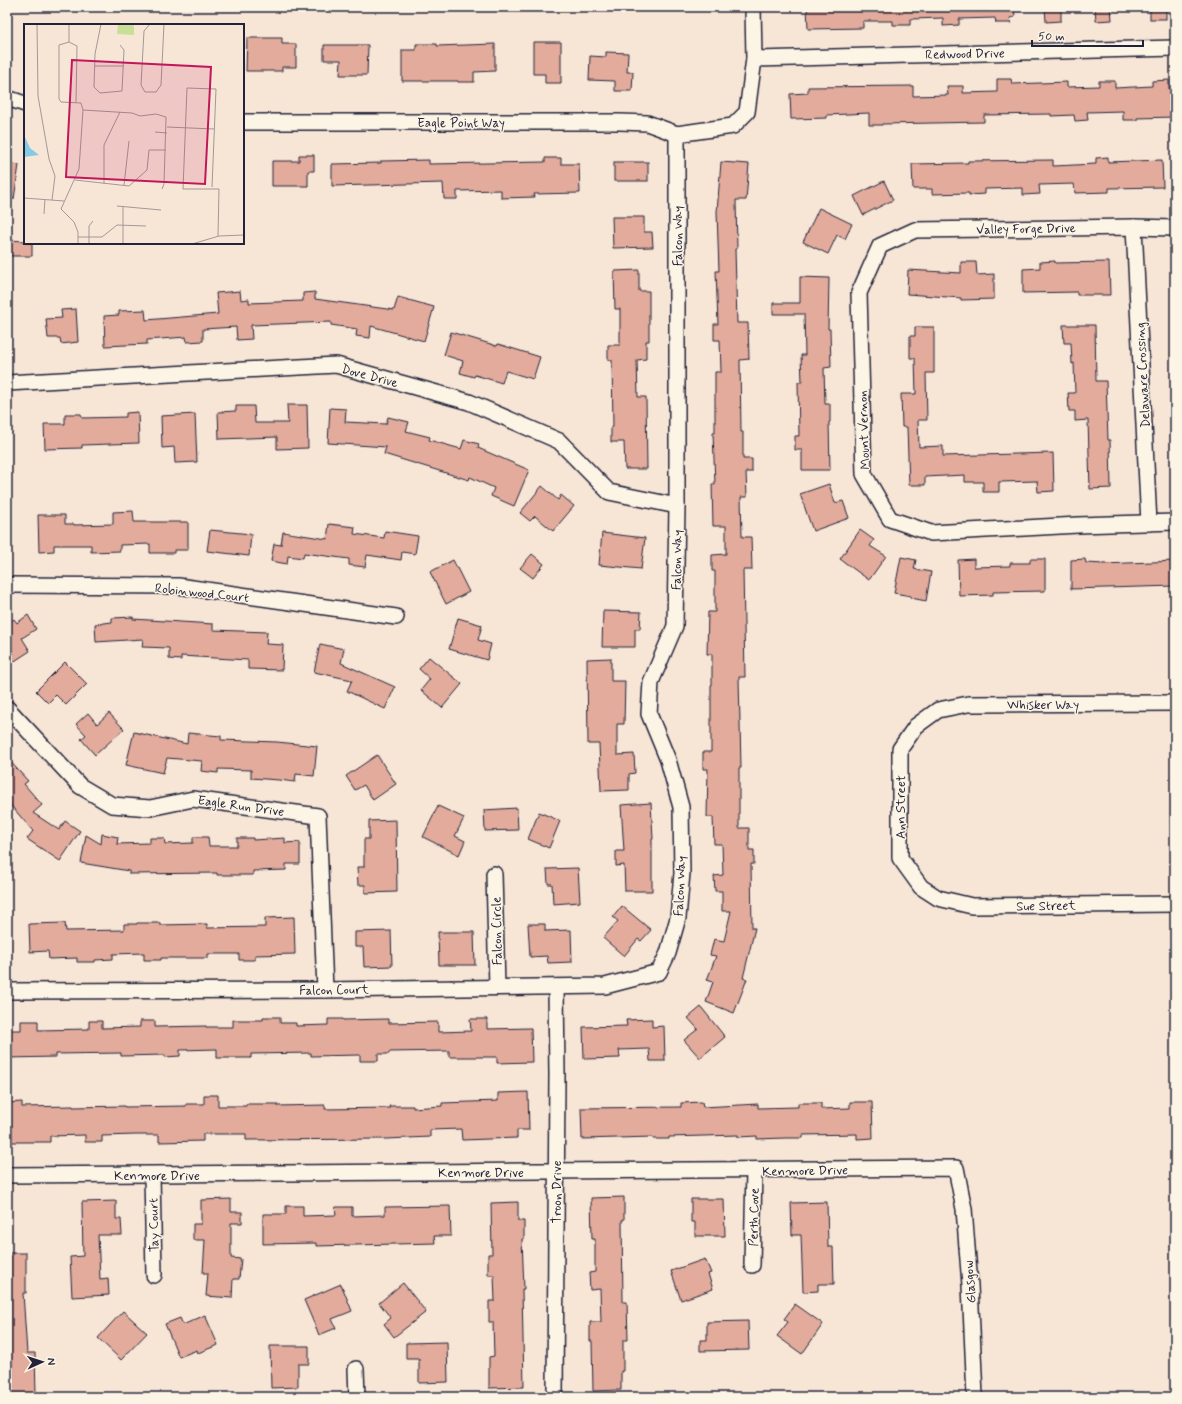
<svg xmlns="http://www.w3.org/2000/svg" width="1182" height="1404" viewBox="0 0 1182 1404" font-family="Mynerve,sans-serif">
<rect width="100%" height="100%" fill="#f7e6d6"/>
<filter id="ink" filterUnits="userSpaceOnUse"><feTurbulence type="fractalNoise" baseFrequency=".025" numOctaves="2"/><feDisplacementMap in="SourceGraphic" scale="8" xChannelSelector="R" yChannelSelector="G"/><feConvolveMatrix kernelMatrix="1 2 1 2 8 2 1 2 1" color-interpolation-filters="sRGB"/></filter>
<g filter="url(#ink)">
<!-- building -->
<g fill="#e3ab9b" stroke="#22223b">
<polygon points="807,7 1014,7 1015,17 1010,18 1011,23 996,23 995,18 959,19 959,25 943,26 943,18 910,19 910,25 893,25 893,21 863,21 863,28 808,29"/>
<polygon points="1045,7 1061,7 1061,21 1046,22"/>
<polygon points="1095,7 1111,7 1112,20 1096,21"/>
<rect x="1150" y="7" width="16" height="12"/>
<polygon points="247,38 282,38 282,44 296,44 296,67 282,67 282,71 246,71"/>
<polygon points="533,42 561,42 561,83 545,83 545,74 533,74"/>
<polygon points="416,44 437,44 437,46 495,44 495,71 474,72 474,82 458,82 458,81 402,81 402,50 416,50"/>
<polygon points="324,45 368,45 367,75 340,75 341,60 324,60"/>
<polygon points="606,52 628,53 627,72 633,72 632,91 615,91 615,81 589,80 590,56 606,57"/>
<polygon points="997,79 1011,79 1012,84 1067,82 1067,87 1099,86 1099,81 1115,81 1115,88 1152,86 1152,81 1169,80 1169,89 1175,89 1175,117 1137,118 1137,120 1123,120 1123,111 1087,112 1088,120 1075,121 1074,115 1051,116 1051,114 984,115 984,122 882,124 882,125 869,125 869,113 827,115 827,118 791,119 790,94 808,93 808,87 913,86 913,96 948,95 947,86 963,86 963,93 997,92"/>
<polygon points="299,155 314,155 314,171 308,171 308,186 272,186 272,161 299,161"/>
<polygon points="1108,157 1108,162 1162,160 1163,187 1109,188 1109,192 1075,193 1074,184 1039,185 1040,194 1023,195 1023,188 985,189 985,194 969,195 969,193 932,194 932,189 913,189 912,164 968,163 968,161 1053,160 1053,166 1096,164 1096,158"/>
<polygon points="545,158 561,158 561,164 579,164 580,193 534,194 535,197 501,198 501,190 457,191 457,199 444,199 443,183 332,186 332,164 381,163 381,161 429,160 429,164 545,162"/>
<rect x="614" y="162" width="34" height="19"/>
<polygon points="721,162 749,164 746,200 736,200 737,249 735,249 737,323 748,323 749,359 740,360 741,432 743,432 743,459 752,459 752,472 746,472 747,497 741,497 742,537 751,537 752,570 743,570 745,677 739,677 741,768 739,768 739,828 749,828 749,850 754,850 754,864 751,864 752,928 755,928 743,978 747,979 734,1013 706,1002 713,982 707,980 716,956 710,955 714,939 724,941 731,911 722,911 722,891 715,891 714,876 723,875 722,844 714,844 713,817 707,817 708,769 703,769 703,752 711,752 711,685 712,685 712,654 707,654 708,612 715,612 715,571 712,571 712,555 726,554 726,526 713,526 712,484 715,484 713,433 715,433 715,372 721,372 720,340 714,340 714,324 718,324 716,271 719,271 717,212"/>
<polygon points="7,163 19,165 14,199 7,199"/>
<polygon points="884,181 893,200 863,215 854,196"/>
<polygon points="819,208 852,224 845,239 837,235 828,254 803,242"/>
<polygon points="612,217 644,217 644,232 652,232 653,247 613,248"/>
<polygon points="7,240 25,241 25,243 32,243 32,256 7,256"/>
<polygon points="1055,261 1055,263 1109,262 1110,295 1077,295 1077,292 1023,293 1023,269 1040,268 1040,262"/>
<polygon points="961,262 976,262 977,275 994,274 994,299 961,300 961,298 907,294 908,270 961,273"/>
<polygon points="639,270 639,291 649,291 649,341 646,341 646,359 637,360 638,397 646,397 647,469 625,469 624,442 611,442 611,427 613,427 612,360 608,360 608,345 620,345 620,309 615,309 614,271"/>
<polygon points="800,277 829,278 828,329 830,329 831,367 824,368 825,404 830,404 830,422 829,422 830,470 802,470 802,450 795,450 795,436 799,436 798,382 802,382 801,355 805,355 804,314 773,314 773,303 800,303"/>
<polygon points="240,291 241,300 249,299 249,303 303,301 303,293 315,292 315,299 394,310 398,297 434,307 424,341 371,326 370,338 356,336 357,329 331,325 331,322 251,325 252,339 237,340 236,327 203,329 203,341 187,342 186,337 147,340 147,344 105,346 104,316 119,315 119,311 145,310 146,320 218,314 216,293"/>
<polygon points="76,309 78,342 61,344 60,338 48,338 46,319 62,318 61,310"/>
<polygon points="1063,325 1095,325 1096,381 1106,381 1108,440 1110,440 1111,488 1090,489 1088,420 1075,421 1075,411 1069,411 1068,393 1075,393 1074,363 1072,364 1071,343 1064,343"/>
<polygon points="915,327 934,327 934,373 926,373 927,420 918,420 919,447 943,446 943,456 1053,453 1054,491 1038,492 1037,481 999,482 999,492 983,492 983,482 965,482 965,475 925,477 925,485 909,485 907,427 902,427 901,394 916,394 915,358 910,358 910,336 915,336"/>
<polygon points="451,332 497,346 498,344 540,357 533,379 506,371 502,383 475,375 474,377 460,373 463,361 444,355"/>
<polygon points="287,405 307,405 308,448 277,449 277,437 219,439 218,412 236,411 236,406 254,406 255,423 288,423"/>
<polygon points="330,408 346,409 345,422 386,424 388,417 409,422 406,431 430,437 429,440 461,449 464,440 479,444 478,448 529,470 514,506 491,496 494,488 470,477 469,480 384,454 386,447 328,443"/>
<polygon points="138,412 139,443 82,445 82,448 45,449 44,424 65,424 65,414 81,414 82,418 126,417 126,413"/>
<polygon points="195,414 197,462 175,463 174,447 162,448 161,416"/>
<polygon points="829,484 835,503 843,501 849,518 813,531 800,494"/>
<polygon points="542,486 558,500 561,495 574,506 553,531 535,516 530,521 520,513"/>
<polygon points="133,511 134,522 188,522 188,550 174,550 174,553 150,553 150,544 120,545 120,551 91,552 91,545 54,545 54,551 39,552 38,515 65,515 65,524 74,524 74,525 113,524 113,512"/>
<polygon points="329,524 355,527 354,534 384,538 385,531 418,536 415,554 402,552 401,560 367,555 365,567 349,565 349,559 304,553 303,558 288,556 287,564 271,561 274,544 281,545 283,532 327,539"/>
<polygon points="210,530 251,534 249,556 207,551"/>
<polygon points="860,530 874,540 870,546 886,556 869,580 840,559"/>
<polygon points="602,533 645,538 641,569 599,565"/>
<polygon points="532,554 544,564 533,578 520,568"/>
<polygon points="901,557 916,560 914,569 931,572 926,601 911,598 911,596 894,593"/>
<polygon points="974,559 974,567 1010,566 1010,563 1030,563 1030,559 1045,559 1045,591 993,592 993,595 959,596 958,560"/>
<polygon points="1085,559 1086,563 1104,564 1175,561 1175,586 1071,589 1071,560"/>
<polygon points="453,560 469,592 446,604 430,572"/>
<polygon points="603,611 641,612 640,629 635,629 635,647 602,647"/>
<polygon points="28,615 36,629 22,638 30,651 7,666 7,624 14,619 17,623"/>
<polygon points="133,617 133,619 213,624 213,630 267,632 266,644 283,645 282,670 248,669 248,660 181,656 181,660 169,659 169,648 142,647 143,639 96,642 95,624 112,622 112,618"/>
<polygon points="458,618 482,625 478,640 491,644 487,660 449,649"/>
<polygon points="320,644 344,649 341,663 395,687 385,709 347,691 352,680 314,672"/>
<polygon points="429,657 462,684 442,708 421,690 430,679 419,669"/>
<polygon points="611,658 611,681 625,681 624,724 617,724 617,755 634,754 635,773 629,774 629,790 601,791 599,744 588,744 587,659"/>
<polygon points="65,662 87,684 66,705 56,695 48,703 36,691"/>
<polygon points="88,713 97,724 109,713 124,729 95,755 81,739 86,735 76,724"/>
<polygon points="134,732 187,744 188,733 221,736 221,740 277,742 317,746 314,776 296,774 295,782 279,780 251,778 251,770 218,769 218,773 201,771 202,761 167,758 163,773 126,765"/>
<polygon points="377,755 396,784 373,800 364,785 355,790 346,776"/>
<polygon points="7,758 28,781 24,784 42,805 33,813 59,830 65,821 80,831 60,861 27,839 33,831 7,801"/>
<polygon points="651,803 653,839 652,839 652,891 625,891 624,865 616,866 616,851 624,851 621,805"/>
<polygon points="438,806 464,818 455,836 465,841 459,855 423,837"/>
<polygon points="517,808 518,830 485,831 484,810"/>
<polygon points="539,812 560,821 549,848 528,839"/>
<polygon points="396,820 397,892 365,893 365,885 358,885 357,867 364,867 364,839 369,839 369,821"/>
<polygon points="102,834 118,837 117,844 150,843 150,838 164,838 165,844 193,843 193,837 208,837 209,846 237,846 237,838 253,838 253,840 285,838 285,843 300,842 300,864 286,864 286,870 253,871 253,875 217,875 217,873 129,874 129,871 81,863 86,835 101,844"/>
<polygon points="578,868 580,902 553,904 552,884 548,884 547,869"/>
<polygon points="622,906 651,930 641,941 638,939 624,956 603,938 618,921 613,917"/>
<polygon points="294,917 295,954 255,955 255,960 239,960 239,954 208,954 208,958 161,958 161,960 144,960 144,953 113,954 113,959 95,960 95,962 77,962 77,958 49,959 48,951 30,952 29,924 65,923 66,931 124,930 124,924 137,924 137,923 160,923 160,925 207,924 207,928 265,927 265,918"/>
<polygon points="528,924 545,924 545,931 571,930 572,962 548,963 547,956 530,957"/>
<polygon points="391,931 392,966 364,967 363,947 355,947 355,932"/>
<polygon points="438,932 474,932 475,965 439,965"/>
<polygon points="701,1007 725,1037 700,1058 684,1040 698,1029 688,1018"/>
<polygon points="263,1017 280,1017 280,1023 296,1023 296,1026 328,1025 328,1019 343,1019 343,1020 388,1019 388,1023 438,1022 438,1032 471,1031 470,1019 487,1019 487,1029 531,1028 532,1062 497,1063 497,1057 449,1057 449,1051 389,1052 389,1054 378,1054 378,1061 360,1061 360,1055 311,1056 311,1053 251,1054 251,1058 217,1058 217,1049 180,1050 180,1056 165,1057 165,1055 121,1056 121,1053 56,1054 56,1057 7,1058 7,1030 21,1030 21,1021 38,1021 38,1030 89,1029 89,1021 102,1021 102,1028 140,1027 140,1021 155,1021 155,1027 206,1026 206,1027 233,1027 233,1020 263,1020"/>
<polygon points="652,1019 652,1027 664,1026 665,1061 650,1061 649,1049 619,1050 620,1058 584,1059 583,1027 627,1026 626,1020"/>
<polygon points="528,1092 529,1130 517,1130 517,1138 462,1140 461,1129 430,1130 430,1137 386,1139 246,1140 246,1134 203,1134 203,1141 159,1142 159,1135 136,1135 102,1136 102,1142 85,1142 85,1135 50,1136 50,1142 7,1142 7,1103 22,1102 22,1107 73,1106 73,1107 125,1106 125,1107 186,1106 186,1104 204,1104 204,1095 218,1095 218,1106 246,1106 246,1104 277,1104 277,1106 325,1105 325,1109 390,1108 389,1106 413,1106 413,1108 442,1106 442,1103 498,1101 498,1093"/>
<polygon points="702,1102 703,1107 758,1104 758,1108 798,1107 798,1103 821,1103 821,1109 850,1108 850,1102 872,1102 873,1138 857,1139 857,1134 803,1135 803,1138 785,1138 757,1139 757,1136 738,1137 738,1135 669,1137 669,1139 653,1139 653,1137 582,1139 581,1108 681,1107 681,1103"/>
<polygon points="624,1197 624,1220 622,1220 623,1302 627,1302 628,1340 623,1340 623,1371 621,1371 621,1390 593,1391 592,1341 590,1341 590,1322 601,1322 600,1289 590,1290 589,1273 595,1272 595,1239 592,1239 591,1198"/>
<polygon points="231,1199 231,1212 242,1212 242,1223 231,1223 231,1258 241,1259 239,1279 233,1279 232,1298 206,1296 208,1273 203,1273 205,1240 193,1240 193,1224 201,1224 201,1200"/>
<polygon points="691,1199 724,1199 725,1236 695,1236 695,1222 691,1222"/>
<polygon points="116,1201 116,1219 121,1219 122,1235 98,1235 100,1279 108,1278 109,1295 72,1297 70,1257 83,1256 82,1202"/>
<polygon points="518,1202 518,1221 524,1221 524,1239 522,1239 524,1289 522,1289 524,1387 489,1388 489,1357 494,1356 493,1322 489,1322 489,1301 495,1301 494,1275 488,1275 488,1254 492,1254 491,1203"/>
<polygon points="827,1202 828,1247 833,1247 834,1284 818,1284 818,1291 803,1292 801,1235 792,1235 791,1203"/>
<polygon points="286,1206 303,1206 303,1216 336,1215 335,1207 352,1207 352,1216 385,1215 385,1207 450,1206 451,1236 434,1236 435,1243 316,1246 316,1243 263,1244 263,1214 286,1214"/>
<polygon points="7,1253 26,1253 26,1293 23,1293 27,1353 35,1353 36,1394 7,1395"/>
<polygon points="705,1259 711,1273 708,1274 713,1289 681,1300 671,1271"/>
<polygon points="403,1283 426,1312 394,1337 384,1324 391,1318 379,1303"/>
<polygon points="341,1284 352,1311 332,1319 336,1328 319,1335 304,1300"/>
<polygon points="795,1304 823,1324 802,1354 777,1336 788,1322 784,1319"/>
<polygon points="123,1311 147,1333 121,1360 98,1338"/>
<polygon points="205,1315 218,1345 198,1353 197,1350 179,1357 165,1324 180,1318 183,1325"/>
<polygon points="748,1321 749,1350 700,1351 700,1340 707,1340 707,1322"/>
<polygon points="447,1342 448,1382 419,1383 419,1359 406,1359 406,1343"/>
<polygon points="270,1346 309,1346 309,1364 298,1364 298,1387 271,1388"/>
</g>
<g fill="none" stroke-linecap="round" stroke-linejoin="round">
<!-- street casing -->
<g stroke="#22223b" stroke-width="18">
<g id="street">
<polyline points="754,59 1175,48"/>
<polyline points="7,98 25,104"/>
<polyline points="243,122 620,122 647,123 677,134 733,126 747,112 754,59 753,7"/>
<polyline points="1134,227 1149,523"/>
<polyline points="1175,228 1134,227 915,230 880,246 859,293 864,474 890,519 931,533 1078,525 1175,522"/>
<polyline points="7,383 336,365 469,402 559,441 609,492 677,506"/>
<polyline points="7,585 178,586 396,617"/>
<polyline points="1175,703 968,704 938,710 916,726 900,749 900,858 921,887 938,898 972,906 1175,904"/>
<polyline points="7,708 80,786 112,805 150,808 193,799 318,816 325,990"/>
<polyline points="494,874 497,987"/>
<polyline points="7,991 325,990 605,986 659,972 668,953 678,918 682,873 681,807 668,760 649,714 651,682 675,626 677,506 677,134"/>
<polyline points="7,1175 956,1168 964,1209 970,1285 975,1397"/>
<polyline points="152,1175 154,1275"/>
<polyline points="752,1265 754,1170"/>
<polyline points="356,1369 357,1397"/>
<polyline points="555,1397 557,1074 556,987"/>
</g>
</g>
<!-- street -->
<use href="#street" stroke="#fcf5e5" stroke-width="15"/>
</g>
</g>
<g text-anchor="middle" stroke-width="3" stroke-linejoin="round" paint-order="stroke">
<!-- street labels -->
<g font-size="13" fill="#22223b" stroke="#fcf5e5">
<text transform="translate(965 53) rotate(-1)" y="5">Redwood Drive</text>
<text x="461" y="127">Eagle Point Way</text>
<text transform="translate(1026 228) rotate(-1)" y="5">Valley Forge Drive</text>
<text transform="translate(677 236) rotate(-90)" y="5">Falcon Way</text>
<text transform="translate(370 375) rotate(15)" y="5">Dove Drive</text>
<text transform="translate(1142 375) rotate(-93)" y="5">Delaware Crossing</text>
<text transform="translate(863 430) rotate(-92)" y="5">Mount Vernon</text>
<text transform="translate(676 560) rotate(-89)" y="5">Falcon Way</text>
<text transform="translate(202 592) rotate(6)" y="5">Robinwood Court</text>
<text x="1043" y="709">Whisker Way</text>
<text transform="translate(241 805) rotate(8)" y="5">Eagle Run Drive</text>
<text transform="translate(900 807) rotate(-90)" y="5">Ann Street</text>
<text transform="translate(679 886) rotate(-87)" y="5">Falcon Way</text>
<text transform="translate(1046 905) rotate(-1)" y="5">Sue Street</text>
<text transform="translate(496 931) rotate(-91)" y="5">Falcon Circle</text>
<text transform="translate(334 989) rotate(-1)" y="5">Falcon Court</text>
<text transform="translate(805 1170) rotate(-1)" y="5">Kenmore Drive</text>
<text x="481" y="1177">Kenmore Drive</text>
<text x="157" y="1180">Kenmore Drive</text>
<text transform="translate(556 1192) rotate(-90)" y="5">Troon Drive</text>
<text transform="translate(753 1217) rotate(-89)" y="5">Perth Cove</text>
<text transform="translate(153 1225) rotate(-91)" y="5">Tay Court</text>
<text transform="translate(969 1282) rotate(-94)" y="5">Glasgow</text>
</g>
</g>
<!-- overview -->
<g transform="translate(24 24)">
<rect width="220" height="220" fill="#f7e6d6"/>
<path d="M94,0H110V11L93,10Z" fill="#c8df95"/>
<path d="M0,111L6,124L15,131L0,133Z" fill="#85cbe6"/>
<path fill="none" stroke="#a29898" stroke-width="1" d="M13,0L14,72L25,135L31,152L28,176M45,0V18L53,22L52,78M77,0L71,30L70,63L76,69L98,67L100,26L96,21M126,0L120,7L117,61L121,68H132L137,61L140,0M45,18L35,21V75L37,78L57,79L59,86L55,145L37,185L50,198L54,208V220M71,42H100M59,86L108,89L116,92L132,90L142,93L140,160L138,165M143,103L190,105M131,108L143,109M51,156L105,162L123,146L125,126H142M80,160V121L96,88M100,161L105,117M188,163L192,65L163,64L159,165H195L194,212M0,174L40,177M93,182L137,186M20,190L21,175M54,213H78L93,201L122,202M65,220V202L69,197M99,220V182M168,220L195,212L220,211"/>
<path fill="#c2185b" fill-opacity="0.15" stroke="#c2185b" stroke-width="2" d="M48,36L187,43L181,160L42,153Z"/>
<rect width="220" height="220" fill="none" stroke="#22223b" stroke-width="2"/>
</g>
<!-- margin -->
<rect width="1182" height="1404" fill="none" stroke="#fcf5e5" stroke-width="24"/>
<rect x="12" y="12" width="1158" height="1380" fill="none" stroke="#22223b" stroke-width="1.5" filter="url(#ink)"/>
<!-- north arrow -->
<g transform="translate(42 1362) rotate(87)" stroke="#fcf5e5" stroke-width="3" paint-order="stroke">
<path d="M0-3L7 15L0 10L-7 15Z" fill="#22223b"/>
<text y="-6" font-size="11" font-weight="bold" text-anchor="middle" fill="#22223b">N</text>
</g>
<!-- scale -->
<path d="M1032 40v6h111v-6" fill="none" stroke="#22223b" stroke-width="2"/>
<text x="1038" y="40" font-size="12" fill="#22223b" stroke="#fcf5e5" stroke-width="3" paint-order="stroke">50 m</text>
</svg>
